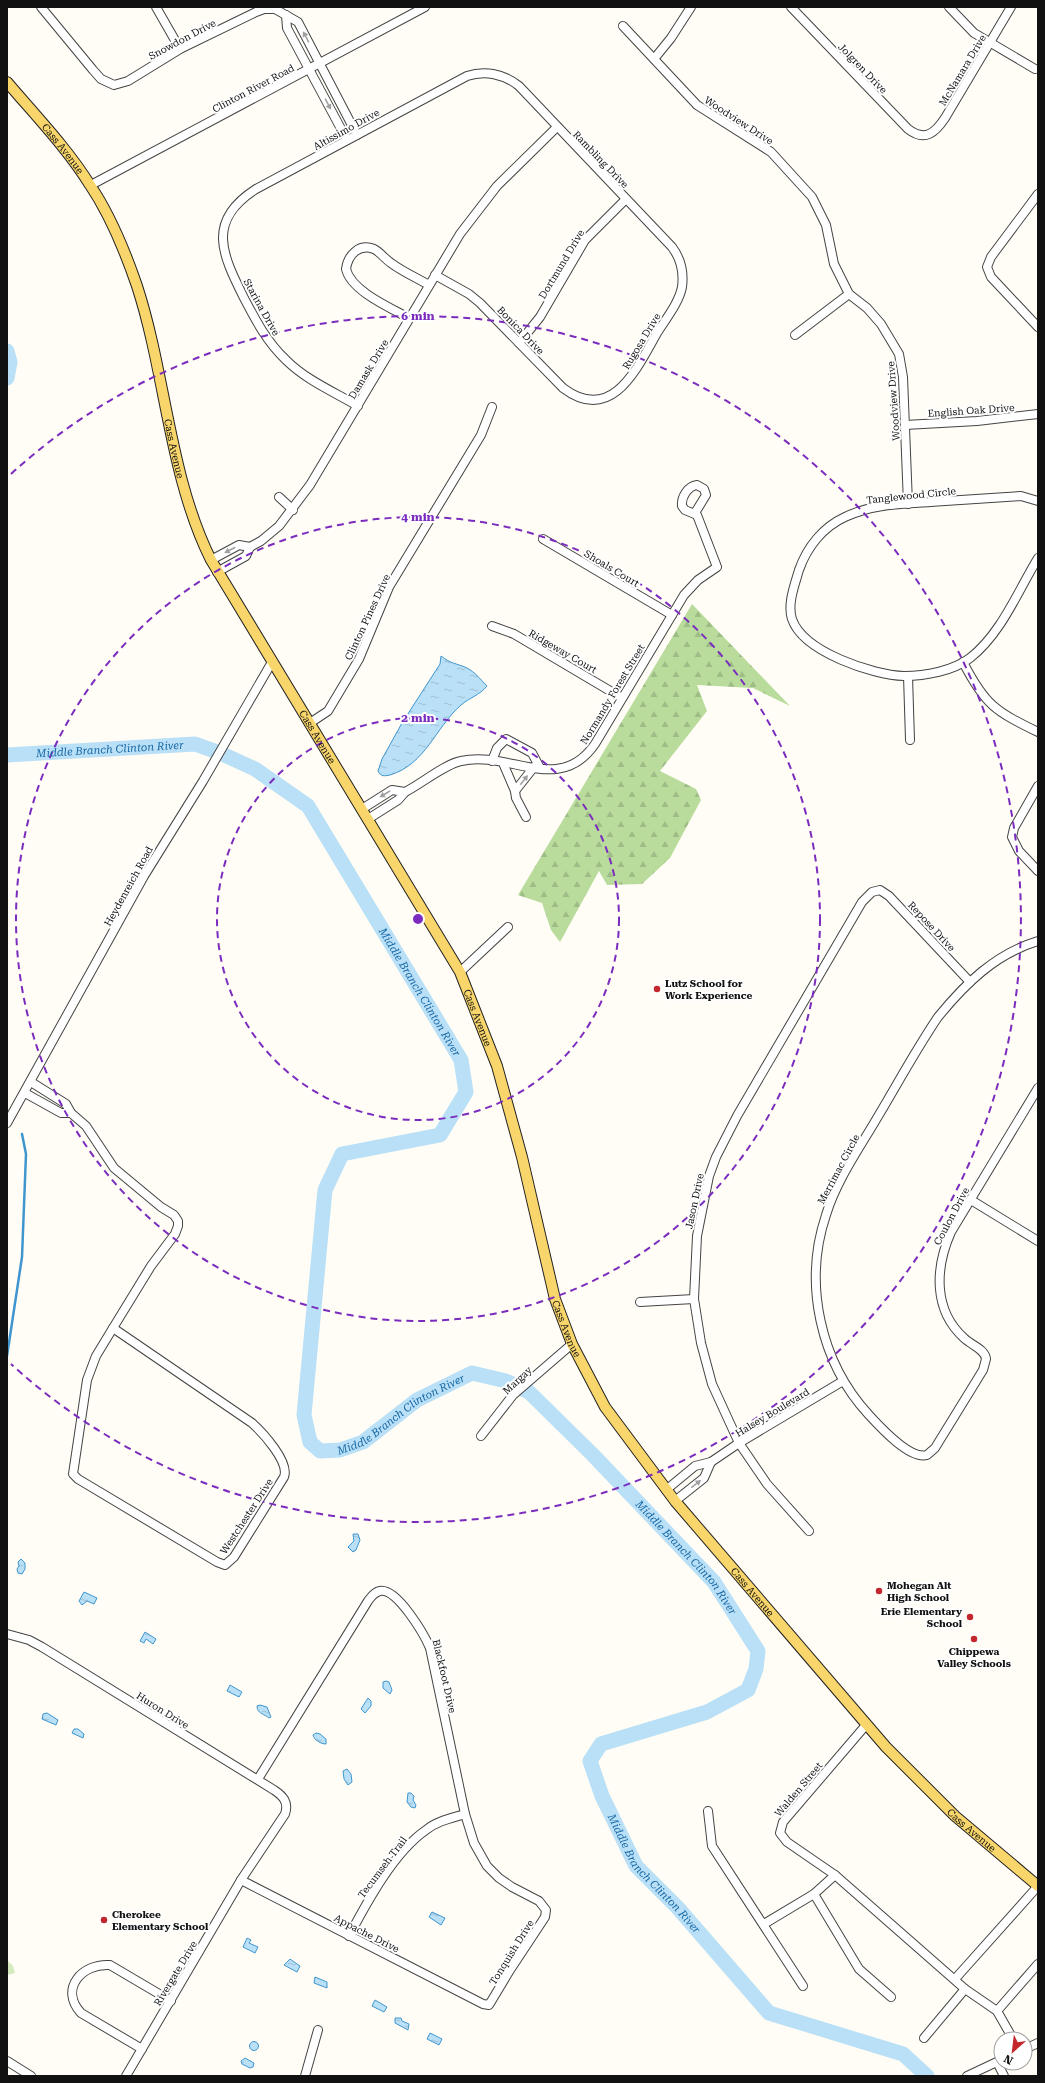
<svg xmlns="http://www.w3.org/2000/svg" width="1045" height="2083" viewBox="0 0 1045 2083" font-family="'Roboto Serif',serif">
<defs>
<pattern id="forest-firs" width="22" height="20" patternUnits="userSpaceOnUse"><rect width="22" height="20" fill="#b9dc9c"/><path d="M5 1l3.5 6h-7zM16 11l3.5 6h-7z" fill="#9ebc85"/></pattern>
<pattern id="park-crowns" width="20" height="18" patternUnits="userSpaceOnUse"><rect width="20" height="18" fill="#d5ebbd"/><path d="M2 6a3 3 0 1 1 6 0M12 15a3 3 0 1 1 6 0" fill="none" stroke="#b6c8a1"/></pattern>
<pattern id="water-ripples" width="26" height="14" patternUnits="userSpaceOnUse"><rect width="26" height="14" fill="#b9e0f7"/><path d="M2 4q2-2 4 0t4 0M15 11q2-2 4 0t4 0" fill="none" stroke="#9ebfd3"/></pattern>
</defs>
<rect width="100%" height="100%" fill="#fffdf5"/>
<!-- forest -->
<polygon fill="url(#forest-firs)" points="692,604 790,706 753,688 697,685 707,711 660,771 696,789 701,800 670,858 642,884 607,885 599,871 560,942 551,930 542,903 518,895"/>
<!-- park -->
<polygon fill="url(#park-crowns)" points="7,1960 13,1966 15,1973 7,1975"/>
<!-- water -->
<g fill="url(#water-ripples)" stroke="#3f96cf">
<path d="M441,656C451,664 456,663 467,668C475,672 481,680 487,686C480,695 469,698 461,705C435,728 426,764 390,775C384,776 381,777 378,771L382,759L402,723L440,664Z"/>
<polygon points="353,1534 358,1534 360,1540 356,1550 353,1552 348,1547 354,1541"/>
<polygon points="21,1559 25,1563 25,1569 22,1574 18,1573 17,1569 19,1566 18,1562"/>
<polygon points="84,1592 97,1598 94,1604 87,1601 82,1605 79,1601"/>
<polygon points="145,1632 156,1639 153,1644 146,1639 144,1643 140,1641"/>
<polygon points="386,1681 389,1682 392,1690 390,1694 383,1688 383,1682"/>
<polygon points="230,1685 242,1692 239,1697 227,1691"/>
<polygon points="368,1698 371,1701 371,1706 365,1713 361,1709"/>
<path d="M260,1705L267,1707L271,1717L269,1718C265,1714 257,1714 257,1706Z"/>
<polygon points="47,1713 58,1720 56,1725 42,1719 43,1714"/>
<polygon points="74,1729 78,1729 84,1734 83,1738 72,1733"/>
<path d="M316,1733L320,1734L326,1739V1744C321,1744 314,1740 313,1735Z"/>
<polygon points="347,1769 351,1774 352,1782 348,1785 344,1779 343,1771"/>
<polygon points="408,1793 411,1793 414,1796 413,1800 416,1805 415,1808 411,1807 407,1802"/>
<polygon points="432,1912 445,1918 441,1925 429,1917"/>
<polygon points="247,1938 251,1940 249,1943 258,1947 255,1953 243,1947"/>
<polygon points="290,1959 300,1966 297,1972 284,1965"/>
<polygon points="315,1977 327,1982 327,1988 314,1983"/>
<polygon points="375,2000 387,2007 384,2012 372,2006"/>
<polygon points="395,2018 401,2018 402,2021 409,2024 408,2030 395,2023"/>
<polygon points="430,2033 442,2039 439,2045 427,2039"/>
<circle cx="254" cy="2046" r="4.5"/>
<polygon points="245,2058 254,2063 253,2067 250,2068 242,2064 241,2061"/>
</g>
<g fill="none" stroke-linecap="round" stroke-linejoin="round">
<!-- stream -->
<polyline stroke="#3f96cf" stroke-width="2.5" points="7,1356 22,1257 26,1154 22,1134"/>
<!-- river -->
<g stroke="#b9e0f7" stroke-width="15">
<polyline points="7,351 10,362 7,378"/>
<path id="s1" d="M7,755L195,744L220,753L255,769L308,806L461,1060L466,1092L440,1135L342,1154L325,1190L304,1415L310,1442L320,1451L340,1450L363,1442L417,1400L472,1373L506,1381L529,1392L593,1455L714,1582L758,1651L756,1669L748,1690L707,1712L601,1744L590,1761L602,1796L636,1866L678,1908L769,2013L903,2054L927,2076"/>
</g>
<!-- minor casing -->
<g stroke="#444" stroke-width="10">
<g id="minor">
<polyline points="41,7 93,70 101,79 114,85 128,81 180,49 256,12 264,9 275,9 298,22 357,135"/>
<polyline points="156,7 180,49"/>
<path d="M791,7L908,129C925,142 935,133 945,118L1011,7"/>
<polyline points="949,7 974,33 1035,69"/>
<polyline points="286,15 287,28 347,140"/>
<polyline points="623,26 697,105 771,152 812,197 826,225 834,264 849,294 867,308 881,324 899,354 903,377 908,504"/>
<polyline points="654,59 671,38 691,7"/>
<polyline points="91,185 425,7"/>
<polyline points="1038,194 991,257 987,267 991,277 1038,327"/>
<path d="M409,318C391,308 351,291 346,269C348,255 359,243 374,249C380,252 385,259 391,263C403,272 417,278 429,285"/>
<polyline points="795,335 849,294"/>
<polyline points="519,343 540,317 585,240 626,199"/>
<path d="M358,406C334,392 306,380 286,360C267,342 256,321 244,298C222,254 206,221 256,189L467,76C485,70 504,74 519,86L672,247C681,259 684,272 682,287C679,303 665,320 657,333C637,368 612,425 563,388L480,303L469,294L435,275"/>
<polyline points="905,425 977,421 1038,414"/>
<polyline points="279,497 293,510"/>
<path d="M1038,501L1021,496C990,498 960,500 930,502C901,504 872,504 845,517C823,527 807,547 799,570C795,584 787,604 792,619C803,652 873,675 904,676C925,676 953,671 970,658C1001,634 1018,591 1038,558"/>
<polyline points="543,539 672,615"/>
<polyline points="211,560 239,545 250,547"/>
<polyline points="217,572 246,556 250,547 261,541 279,526 310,485 460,234 497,186 557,127"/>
<polyline points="492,626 514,634 622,698"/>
<path d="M963,662C985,705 995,711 1038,732"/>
<polyline points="908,676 910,740"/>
<polyline points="310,723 328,711 359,659 389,587 481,435 492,407"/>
<polyline points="492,761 497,748 506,739 532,753 540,768"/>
<polyline points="503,763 515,791 534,767"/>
<polyline points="1038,786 1014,828 1012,837 1019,851 1038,871"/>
<polyline points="515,791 516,798 526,817"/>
<path d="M405,792C421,784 445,764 461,761C510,750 559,796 595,744L684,595L698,580L717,567L697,515L685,510L682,506C681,497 688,486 697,485L704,489L706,495L695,513"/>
<polyline points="362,809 392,790 405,792 398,800 368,819"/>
<path d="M1038,941C995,954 965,984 938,1017C917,1048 899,1081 880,1113C861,1146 837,1179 826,1215C803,1283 820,1362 869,1415C880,1427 910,1460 927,1455L935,1448L983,1370L986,1359C985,1349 971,1345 964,1338C933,1310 935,1268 951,1232L1038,1088"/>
<polyline points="460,972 508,927"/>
<polyline points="25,1093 61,1113 71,1113 66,1104 31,1082"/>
<polyline points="71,1113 86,1126 114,1168 161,1207 174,1215 178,1221 178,1226 175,1234 151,1266 113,1328"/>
<polyline points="7,1123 144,876 203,781 272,662"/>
<polyline points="971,1200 1038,1241"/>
<polyline points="640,1302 694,1299"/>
<path d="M113,1328L252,1423C262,1432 290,1462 284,1477L234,1557L225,1565L217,1562L78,1479L73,1474L87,1380L96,1356Z"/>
<polyline points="481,1436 513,1395 572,1344"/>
<polyline points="666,1490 695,1466 711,1462 739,1443 843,1381"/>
<polyline points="675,1501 704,1478 711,1462"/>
<polyline points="809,1531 767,1484 739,1443 712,1384 701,1343 694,1299 697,1236 709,1176 716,1157 737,1116 862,902 872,892 880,890 889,896 970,982"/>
<path d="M7,1634L29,1640L42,1647L274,1790C283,1796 289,1802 285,1814L241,1880L126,2076"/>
<polyline points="866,1725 783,1822 780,1833 787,1842 835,1875 965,1989 997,2011 1013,2039"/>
<polyline points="708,1811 712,1846 803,1986"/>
<path d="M241,1880L483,2004L489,2005L510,1970L545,1917L546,1910L539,1901L512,1887L499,1878L487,1866L474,1843L465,1814L430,1648C424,1634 397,1588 380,1591C374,1592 371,1597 368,1601L258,1779"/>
<polyline points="814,1894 859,1969 891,1997"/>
<polyline points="764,1924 814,1894 835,1875"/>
<path d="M349,1936C367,1902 394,1852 426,1830C437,1821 452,1818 465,1814"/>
<polyline points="955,1979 1038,1886"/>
<polyline points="997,2011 1038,1964"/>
<polyline points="924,2038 965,1989"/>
<path d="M142,2049L81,2013C59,1989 82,1963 110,1965L171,2001"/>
<polyline points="1025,2049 1038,2043"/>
<polyline points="7,2061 31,2076"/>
<polyline points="997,2062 1004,2076"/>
<polyline points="305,2076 318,2030"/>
<polyline points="967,2076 1001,2060"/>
</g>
</g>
<!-- major casing -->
<g stroke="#222" stroke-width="12">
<g id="major">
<path id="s2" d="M7,82C35,115 67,148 90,185C111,216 125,251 137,286C166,375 169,476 211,560L460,972L497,1066L522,1157L555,1299L572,1344L605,1407L675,1501L886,1747L955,1816L1038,1886"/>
</g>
</g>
<!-- minor -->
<use href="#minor" stroke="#fff" stroke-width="8"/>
<!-- major -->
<use href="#major" stroke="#f9d66b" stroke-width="10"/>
</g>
<!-- one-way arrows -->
<defs><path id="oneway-solid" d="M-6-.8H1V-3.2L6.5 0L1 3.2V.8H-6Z"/></defs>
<g fill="#a0a0a0">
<use href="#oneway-solid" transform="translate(306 37) rotate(-118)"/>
<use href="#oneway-solid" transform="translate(328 104) rotate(62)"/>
<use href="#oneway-solid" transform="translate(230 550) rotate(152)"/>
<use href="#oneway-solid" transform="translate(524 780) rotate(-52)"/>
<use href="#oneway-solid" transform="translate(385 794) rotate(149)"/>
<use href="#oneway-solid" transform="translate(696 1484) rotate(-38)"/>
</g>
<!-- distance rings -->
<g fill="none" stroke="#7b2cbf" stroke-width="2" stroke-dasharray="7 5">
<circle cx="418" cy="919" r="201"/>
<circle cx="418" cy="919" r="402"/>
<path d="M11 474A603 603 0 1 1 11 1364"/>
</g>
<!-- markers -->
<g fill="#c4262e" stroke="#fff" stroke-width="1.5">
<circle cx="657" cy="989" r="4"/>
<circle cx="879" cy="1591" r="4"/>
<circle cx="970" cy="1617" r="4"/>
<circle cx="974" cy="1639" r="4"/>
<circle cx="104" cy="1920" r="4"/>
</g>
<g text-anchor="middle" stroke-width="4" stroke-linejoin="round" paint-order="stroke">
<!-- street labels -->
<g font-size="10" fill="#111" stroke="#fff">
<text transform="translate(182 39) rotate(-28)" y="4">Snowdon Drive</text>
<text transform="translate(863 68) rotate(46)" y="4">Jolgren Drive</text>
<text transform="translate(962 70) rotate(-59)" y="4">McNamara Drive</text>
<text transform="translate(253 88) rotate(-28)" y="4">Clinton River Road</text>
<text transform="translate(739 120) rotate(33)" y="4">Woodview Drive</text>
<text transform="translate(346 129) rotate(-29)" y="4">Altissimo Drive</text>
<text dy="4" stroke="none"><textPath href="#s2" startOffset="87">Cass Avenue</textPath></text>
<text transform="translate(601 159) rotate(46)" y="4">Rambling Drive</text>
<text transform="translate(561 264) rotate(-59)" y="4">Dortmund Drive</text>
<text transform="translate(262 307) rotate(61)" y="4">Starina Drive</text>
<text transform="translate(521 330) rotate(46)" y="4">Bonica Drive</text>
<text transform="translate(641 341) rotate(-59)" y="4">Rugosa Drive</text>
<text transform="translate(368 369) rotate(-59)" y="4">Damask Drive</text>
<text transform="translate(893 401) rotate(-94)" y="4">Woodview Drive</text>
<text transform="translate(971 410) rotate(-4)" y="4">English Oak Drive</text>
<text dy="4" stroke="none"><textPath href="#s2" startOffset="411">Cass Avenue</textPath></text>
<text transform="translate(911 495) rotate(-6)" y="4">Tanglewood Circle</text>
<text transform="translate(612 568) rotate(31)" y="4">Shoals Court</text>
<text transform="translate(367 617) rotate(-65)" y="4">Clinton Pines Drive</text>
<text transform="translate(563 651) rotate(30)" y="4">Ridgeway Court</text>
<text transform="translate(612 694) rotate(-59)" y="4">Normandy Forest Street</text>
<text dy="4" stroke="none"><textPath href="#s2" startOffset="735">Cass Avenue</textPath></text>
<text transform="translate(128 886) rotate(-61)" y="4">Heydenreich Road</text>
<text transform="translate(932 926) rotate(47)" y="4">Repose Drive</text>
<text dy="4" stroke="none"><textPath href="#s2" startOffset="1059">Cass Avenue</textPath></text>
<text transform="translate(838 1169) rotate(-62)" y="4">Merrimac Circle</text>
<text transform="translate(694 1201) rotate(-78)" y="4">Jason Drive</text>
<text transform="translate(951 1216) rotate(-62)" y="4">Coulon Drive</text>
<text dy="4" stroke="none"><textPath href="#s2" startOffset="1383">Cass Avenue</textPath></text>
<text transform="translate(517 1380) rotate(-43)" y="4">Margay</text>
<text transform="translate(772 1412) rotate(-31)" y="4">Halsey Boulevard</text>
<text transform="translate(246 1516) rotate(-57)" y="4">Westchester Drive</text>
<text dy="4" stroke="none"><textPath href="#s2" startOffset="1707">Cass Avenue</textPath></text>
<text transform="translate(445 1676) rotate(77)" y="4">Blackfoot Drive</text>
<text transform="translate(163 1710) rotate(32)" y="4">Huron Drive</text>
<text transform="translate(798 1789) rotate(-50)" y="4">Walden Street</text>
<text dy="4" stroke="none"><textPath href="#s2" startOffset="2031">Cass Avenue</textPath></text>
<text transform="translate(382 1867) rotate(-53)" y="4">Tecumseh Trail</text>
<text transform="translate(367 1933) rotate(27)" y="4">Appache Drive</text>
<text transform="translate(511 1952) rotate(-58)" y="4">Tonquish Drive</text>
<text transform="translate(175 1973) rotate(-59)" y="4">Rivergate Drive</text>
</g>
<!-- poi labels -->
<g font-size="10" font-weight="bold" fill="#111" stroke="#fff" text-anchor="start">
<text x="665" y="987">Lutz School for<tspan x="665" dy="12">Work Experience</tspan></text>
<text x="887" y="1589">Mohegan Alt<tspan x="887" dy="12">High School</tspan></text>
<text x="962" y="1615" text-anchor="end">Erie Elementary<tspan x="962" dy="12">School</tspan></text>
<text x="974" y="1655" text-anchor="middle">Chippewa<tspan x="974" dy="12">Valley Schools</tspan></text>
<text x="112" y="1918">Cherokee<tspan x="112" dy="12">Elementary School</tspan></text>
</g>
<!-- water labels -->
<g font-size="11" font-style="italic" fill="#1768a6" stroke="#fff">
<text dy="4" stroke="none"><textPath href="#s1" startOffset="103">Middle Branch Clinton River</textPath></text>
<text dy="4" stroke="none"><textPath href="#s1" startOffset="535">Middle Branch Clinton River</textPath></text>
<text dy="4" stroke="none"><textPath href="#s1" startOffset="1195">Middle Branch Clinton River</textPath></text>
<text dy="4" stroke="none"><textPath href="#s1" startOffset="1567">Middle Branch Clinton River</textPath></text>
<text dy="4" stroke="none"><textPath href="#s1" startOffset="2035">Middle Branch Clinton River</textPath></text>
</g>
</g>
<circle cx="418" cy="919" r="6" fill="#7b2cbf" stroke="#fff" stroke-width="2"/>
<g font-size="12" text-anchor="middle" font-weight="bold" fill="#7b2cbf" stroke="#fff" stroke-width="4" stroke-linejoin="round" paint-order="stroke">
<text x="418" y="320">6 min</text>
<text x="418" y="521">4 min</text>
<text x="418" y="722">2 min</text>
</g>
<!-- border -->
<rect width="1045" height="2083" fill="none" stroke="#111111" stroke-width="16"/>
<!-- north arrow -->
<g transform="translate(1013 2051) rotate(208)"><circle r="19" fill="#ffffff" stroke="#a0a0a0"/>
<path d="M0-3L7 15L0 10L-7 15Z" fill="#c4262e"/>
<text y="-6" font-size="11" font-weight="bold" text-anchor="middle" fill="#111111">N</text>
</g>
</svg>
